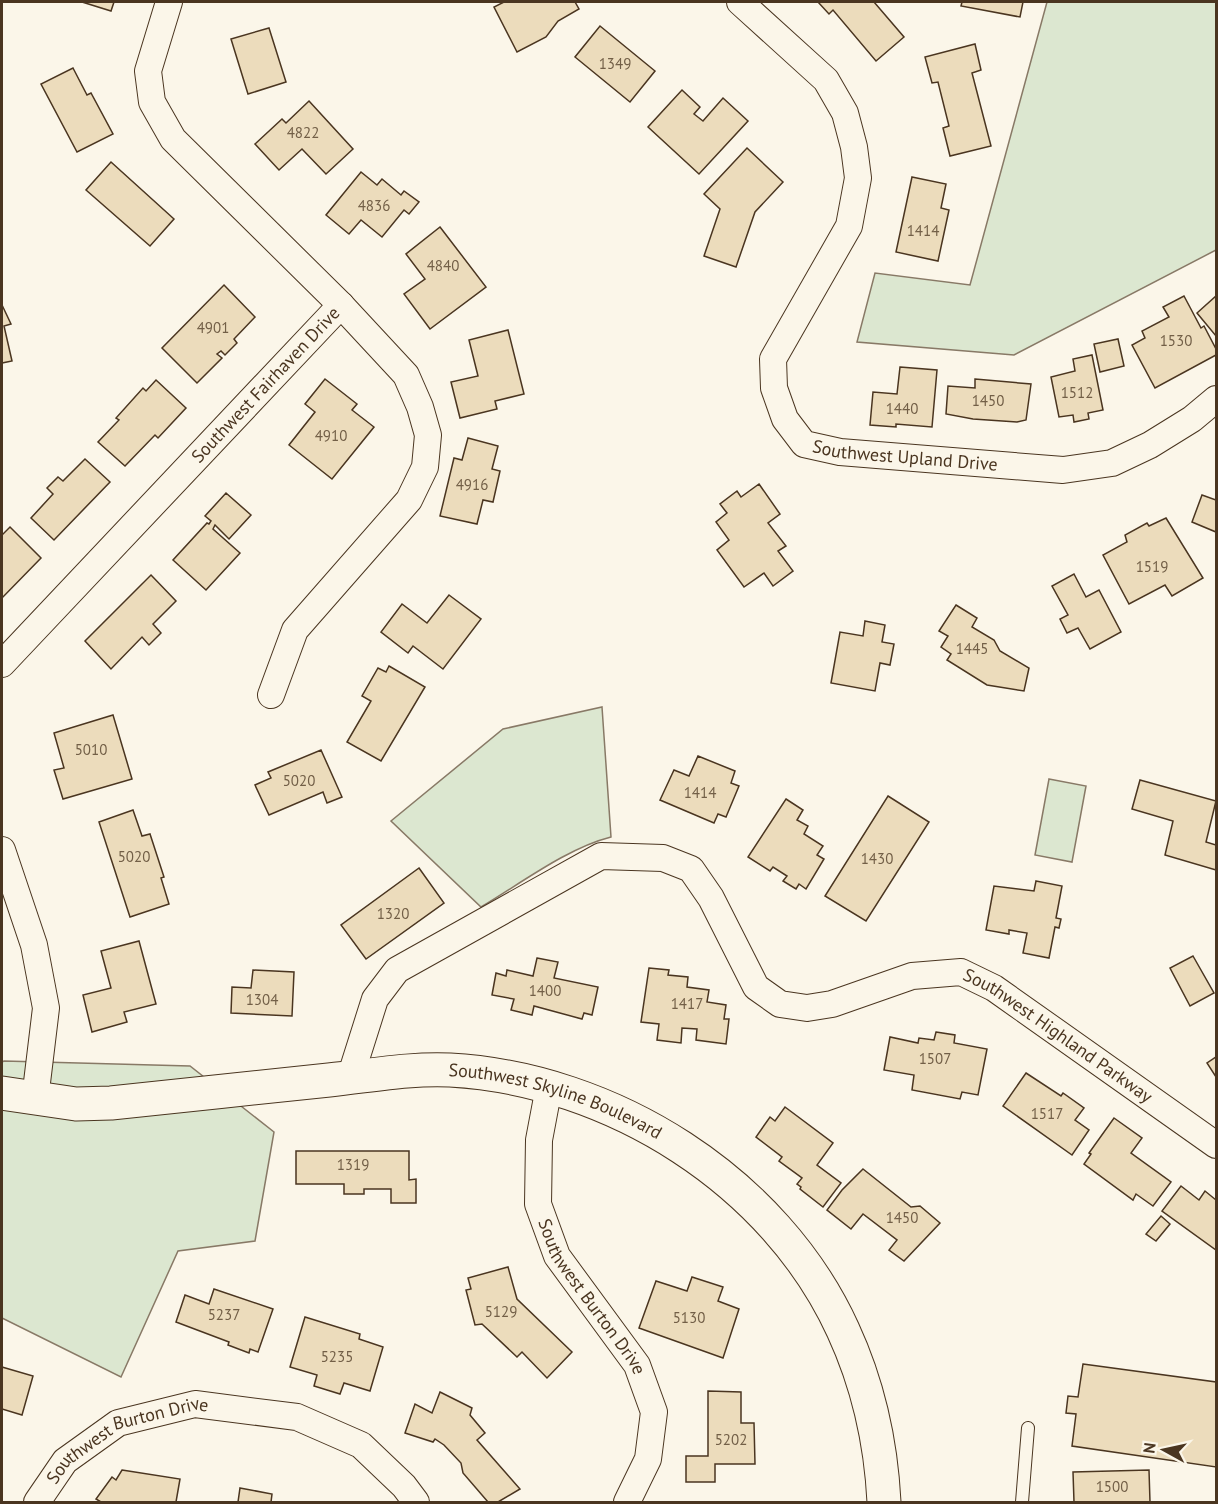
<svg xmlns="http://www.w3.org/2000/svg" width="1218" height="1504" viewBox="0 0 1218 1504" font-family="'PT Sans',sans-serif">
<rect width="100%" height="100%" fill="#fbf6e9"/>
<!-- green -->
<g fill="#dce7d0" stroke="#887966" stroke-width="1.5">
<polygon points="1047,2 1216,2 1216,250 1014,355 857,342 875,273 970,285"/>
<path d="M602,707L611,837C567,848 520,884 481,907L391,821L503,729Z"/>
<polygon points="1049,779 1086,786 1072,862 1035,855"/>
<polygon points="4,1061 190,1066 274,1132 255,1241 178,1251 121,1377 2,1318 2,1062"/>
</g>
<!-- building -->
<g fill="#ecdcbc" stroke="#4a3520" stroke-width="1.5">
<polygon points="82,2 114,2 111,11"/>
<polygon points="504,2 575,2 579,9 558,21 546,37 517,52 494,7"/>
<polygon points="818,2 874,2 904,37 876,61 833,10 829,14"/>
<polygon points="962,2 1023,2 1020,17 961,6"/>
<polygon points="600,26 655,71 630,102 575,57"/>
<polygon points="269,28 286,82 248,94 231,39"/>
<polygon points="975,44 981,70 972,73 991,146 950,156 943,128 949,126 938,82 932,83 925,57"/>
<polygon points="73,68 87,95 91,93 113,134 77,152 41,84"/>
<polygon points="682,90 700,107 694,114 703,121 723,98 748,121 699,174 648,127"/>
<polygon points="309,101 353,149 326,174 302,149 279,170 255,144 282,119 286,123"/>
<polygon points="747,148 783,182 755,212 736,267 704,256 720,209 704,194"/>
<polygon points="111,162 174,219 150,246 86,190"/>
<polygon points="361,172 377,185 382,179 401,195 404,191 419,202 409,214 404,210 382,237 361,220 349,234 326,215"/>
<polygon points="912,177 946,184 941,208 949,210 938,261 896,252"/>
<polygon points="440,227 486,287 430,329 404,294 425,279 406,254"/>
<polygon points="224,285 255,317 234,339 237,343 225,355 221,351 217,354 222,358 197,383 162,348"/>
<polygon points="1184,296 1201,328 1204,326 1216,349 1216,355 1155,388 1132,345 1145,338 1142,331 1169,317 1163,307"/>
<polygon points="1216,296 1216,336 1197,313"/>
<polygon points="2,305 11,324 4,326 12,361 2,363"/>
<polygon points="508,330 524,394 495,401 497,409 460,418 451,382 478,376 469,340"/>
<polygon points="1118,339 1124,366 1100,372 1094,344"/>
<polygon points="1092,355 1103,410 1088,413 1089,419 1074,422 1073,415 1059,417 1051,377 1075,371 1073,359"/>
<polygon points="900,367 937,370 932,427 896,424 896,427 870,425 873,392 897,394"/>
<polygon points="325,379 357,404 352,410 374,427 332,479 289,445 315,412 305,404"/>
<polygon points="975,379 1031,384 1026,420 1017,422 973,419 946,414 948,386 975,388"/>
<polygon points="156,380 186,408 158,438 155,435 125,466 98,442 119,420 116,418 143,388 146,391"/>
<polygon points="468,438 498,446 492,469 500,471 493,502 483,500 477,524 440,516 454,458 462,460"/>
<polygon points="85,459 110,482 54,540 31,518 53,494 47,488 58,477 63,481"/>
<polygon points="759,484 780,514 768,523 786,546 778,551 793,571 773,586 764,573 744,587 717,550 729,540 716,522 727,513 720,504 737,491 741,497"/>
<polygon points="226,493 251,515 229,539 215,525 213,529 240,553 206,590 173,560 207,523 209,524 211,521 205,516"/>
<polygon points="1202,495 1216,500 1216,532 1192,522"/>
<polygon points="1166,518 1203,578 1172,596 1165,585 1129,604 1103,555 1127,542 1125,535 1147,523 1149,526"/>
<polygon points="10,527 41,558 2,598 2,535"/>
<polygon points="1074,574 1086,597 1099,590 1121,632 1090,649 1078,628 1067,633 1060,619 1068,615 1052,586"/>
<polygon points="151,575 176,601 153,624 161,633 149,645 142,637 111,669 85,641"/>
<polygon points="449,595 481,619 443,669 413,646 408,653 381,632 402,604 427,623"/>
<polygon points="956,605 977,618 972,627 994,640 1000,651 1029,668 1024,691 987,685 947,660 951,654 941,647 948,636 939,631"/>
<polygon points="865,621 885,625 882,642 894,644 890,665 880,663 875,691 831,683 840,632 863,636"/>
<polygon points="389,666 425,687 381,761 347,742 371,701 362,696 378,668 386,672"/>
<polygon points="113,715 132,779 63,799 54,770 64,768 54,733"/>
<polygon points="321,750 342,797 327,803 323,792 269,815 255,785 271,778 268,772"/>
<polygon points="698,756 735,771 731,783 739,786 726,817 718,814 714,823 660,800 674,770 689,776"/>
<polygon points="1140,780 1216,801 1206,842 1216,845 1216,870 1165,855 1173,821 1132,809"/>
<polygon points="888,796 929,822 866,921 825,896"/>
<polygon points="786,799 803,810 797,820 808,826 804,834 823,846 817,855 824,859 806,889 799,884 796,889 783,881 787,876 773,867 770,871 748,857"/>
<polygon points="133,810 142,836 150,834 164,877 161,878 169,904 130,917 99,822"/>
<polygon points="419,868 444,903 366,959 341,925"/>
<polygon points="1036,881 1062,886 1056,918 1061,919 1059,928 1055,927 1049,958 1023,953 1027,933 1009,930 1009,934 986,930 994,886 1034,891"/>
<polygon points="139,941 156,1004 124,1012 127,1022 92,1032 83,995 111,988 101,951"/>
<polygon points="1193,956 1214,993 1190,1006 1170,968"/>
<polygon points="537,958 558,962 554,978 598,987 592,1015 584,1013 582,1019 534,1006 532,1015 511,1010 514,999 492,995 496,973 506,976 507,970 533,976"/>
<polygon points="649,968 669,970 668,975 688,977 687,987 709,990 707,1002 726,1005 724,1019 729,1019 726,1044 696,1040 697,1029 682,1028 681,1043 657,1040 659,1024 641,1022"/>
<polygon points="253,970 294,972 292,1016 231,1013 232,987 251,988"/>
<polygon points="936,1032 955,1035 954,1043 987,1049 978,1095 962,1092 960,1099 912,1090 914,1075 884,1070 890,1037 918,1043 919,1038 934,1040"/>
<polygon points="1216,1057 1216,1077 1207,1063"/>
<polygon points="1026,1073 1061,1096 1063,1093 1084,1108 1075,1120 1089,1130 1072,1155 1003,1106"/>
<polygon points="785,1107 833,1143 817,1165 841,1183 823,1207 800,1189 801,1187 797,1184 802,1178 779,1161 782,1157 756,1137 770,1117 775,1121"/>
<polygon points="1114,1118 1142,1138 1131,1153 1171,1182 1153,1206 1136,1194 1133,1200 1084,1164 1091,1154 1089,1153"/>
<polygon points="296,1151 409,1151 409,1180 416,1179 416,1203 391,1203 391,1189 364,1189 364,1194 344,1194 344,1184 296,1184"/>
<polygon points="863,1169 911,1207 920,1206 940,1223 904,1261 889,1250 897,1240 863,1214 851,1229 827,1210 842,1190"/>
<polygon points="1181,1186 1199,1200 1205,1191 1216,1200 1216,1250 1162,1211"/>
<polygon points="1161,1216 1170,1224 1156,1241 1146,1234"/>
<polygon points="508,1267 517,1299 572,1352 547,1378 522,1352 517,1357 482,1324 475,1325 466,1290 471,1289 468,1278"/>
<polygon points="692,1277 723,1287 718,1301 739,1309 723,1358 639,1328 656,1281 687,1291"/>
<polygon points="214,1289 273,1309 258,1352 250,1349 249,1353 228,1345 229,1342 176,1322 185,1295 209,1304"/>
<polygon points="305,1317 360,1334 359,1339 383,1347 370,1391 344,1383 340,1394 314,1386 317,1375 290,1367"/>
<polygon points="1083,1364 1216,1382 1216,1467 1072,1446 1076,1414 1066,1413 1068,1396 1078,1397"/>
<polygon points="2,1367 33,1376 22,1415 2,1409"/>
<polygon points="708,1391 741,1392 741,1423 754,1423 755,1464 715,1464 715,1482 686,1482 686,1456 708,1456"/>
<polygon points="440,1392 472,1408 470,1415 485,1433 477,1440 520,1489 498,1502 488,1502 463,1473 461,1463 444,1445 435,1439 433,1442 405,1433 415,1404 432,1413"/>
<polygon points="122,1470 180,1479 176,1502 101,1502 96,1499 112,1477 116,1480"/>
<polygon points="1149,1470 1150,1502 1074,1502 1073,1472"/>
<polygon points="240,1488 272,1494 271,1502 238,1502"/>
</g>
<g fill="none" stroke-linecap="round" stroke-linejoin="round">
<!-- service casing -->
<g stroke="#4a3520" stroke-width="14">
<polyline id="service" points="1022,1502 1028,1428"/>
</g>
<!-- minor casing -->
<g stroke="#4a3520" stroke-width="28">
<g id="minor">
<polyline points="169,2 148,71 152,102 173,139 341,305 406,375 420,407 428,435 425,467 409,500 295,630 271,695"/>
<path id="s1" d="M740,2L826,80L845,113L854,147L858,178L849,226L773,359L774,388L785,419L804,444L840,452L1063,470L1112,463L1150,445L1192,419L1216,399"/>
<path id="s2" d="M2,664L341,305"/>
<polyline points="2,850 34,945 46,1008 35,1099"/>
<path id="s3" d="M350,1078L375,999L397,970L601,856L663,858L691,869L711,898L756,987L780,1004L807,1008L832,1004L912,976L961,972L994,988L1216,1145"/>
<path id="s4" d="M549,1087L539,1140L538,1204L557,1256L637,1365L654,1412L648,1459L627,1502"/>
<path id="s5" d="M37,1502L65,1461L118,1423L195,1404L297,1417L361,1445L404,1486L416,1502"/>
</g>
</g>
<!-- secondary casing -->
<g stroke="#4a3520" stroke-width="35">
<g id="secondary">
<path id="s6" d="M2,1093L76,1104L111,1103C184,1095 256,1088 329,1080C369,1076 410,1068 450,1070C612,1079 775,1181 843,1330C868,1384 881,1443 884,1502"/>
</g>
</g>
<!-- service -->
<use href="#service" stroke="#fbf6e9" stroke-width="12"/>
<!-- minor -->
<use href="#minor" stroke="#fbf6e9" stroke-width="26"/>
<!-- secondary -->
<use href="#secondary" stroke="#fbf6e9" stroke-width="33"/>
</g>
<g text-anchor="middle" stroke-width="4.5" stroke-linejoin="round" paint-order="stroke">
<!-- number labels -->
<g font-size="15" fill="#725f47">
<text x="615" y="69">1349</text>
<text x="303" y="138">4822</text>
<text x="374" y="211">4836</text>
<text x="923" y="236">1414</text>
<text x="443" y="271">4840</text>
<text x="213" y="333">4901</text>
<text x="1176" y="346">1530</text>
<text x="1077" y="398">1512</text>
<text x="988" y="406">1450</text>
<text x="902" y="414">1440</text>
<text x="331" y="441">4910</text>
<text x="472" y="490">4916</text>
<text x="1152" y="572">1519</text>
<text x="972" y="654">1445</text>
<text x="91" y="755">5010</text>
<text x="299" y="786">5020</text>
<text x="700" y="798">1414</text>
<text x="134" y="862">5020</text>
<text x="877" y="864">1430</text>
<text x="393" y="919">1320</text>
<text x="545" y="996">1400</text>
<text x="262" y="1005">1304</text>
<text x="687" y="1009">1417</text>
<text x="935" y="1064">1507</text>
<text x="1047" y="1119">1517</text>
<text x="353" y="1170">1319</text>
<text x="902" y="1223">1450</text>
<text x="501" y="1317">5129</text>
<text x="224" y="1320">5237</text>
<text x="689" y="1323">5130</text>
<text x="337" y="1362">5235</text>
<text x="731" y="1445">5202</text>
<text x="1112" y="1492">1500</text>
</g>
<!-- street labels -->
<g font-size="18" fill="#4a3520" stroke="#fbf6e9">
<text dy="6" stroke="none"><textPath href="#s2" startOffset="384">Southwest Fairhaven Drive</textPath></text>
<text dy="6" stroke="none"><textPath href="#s1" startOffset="618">Southwest Upland Drive</textPath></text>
<text dy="6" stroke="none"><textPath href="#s3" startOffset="912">Southwest Highland Parkway</textPath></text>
<text dy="6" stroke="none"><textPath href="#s6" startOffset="561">Southwest Skyline Boulevard</textPath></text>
<text dy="6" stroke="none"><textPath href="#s4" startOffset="226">Southwest Burton Drive</textPath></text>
<text dy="6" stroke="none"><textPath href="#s5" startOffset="116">Southwest Burton Drive</textPath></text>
</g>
</g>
<!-- border -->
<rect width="1218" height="1504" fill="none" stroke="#4a3520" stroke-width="6"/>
<!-- north arrow -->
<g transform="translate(1164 1450) rotate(278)" stroke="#fbf6e9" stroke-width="4.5" paint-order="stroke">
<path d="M0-4.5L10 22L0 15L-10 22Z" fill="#4a3520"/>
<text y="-9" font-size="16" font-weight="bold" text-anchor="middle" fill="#4a3520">N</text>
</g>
</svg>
